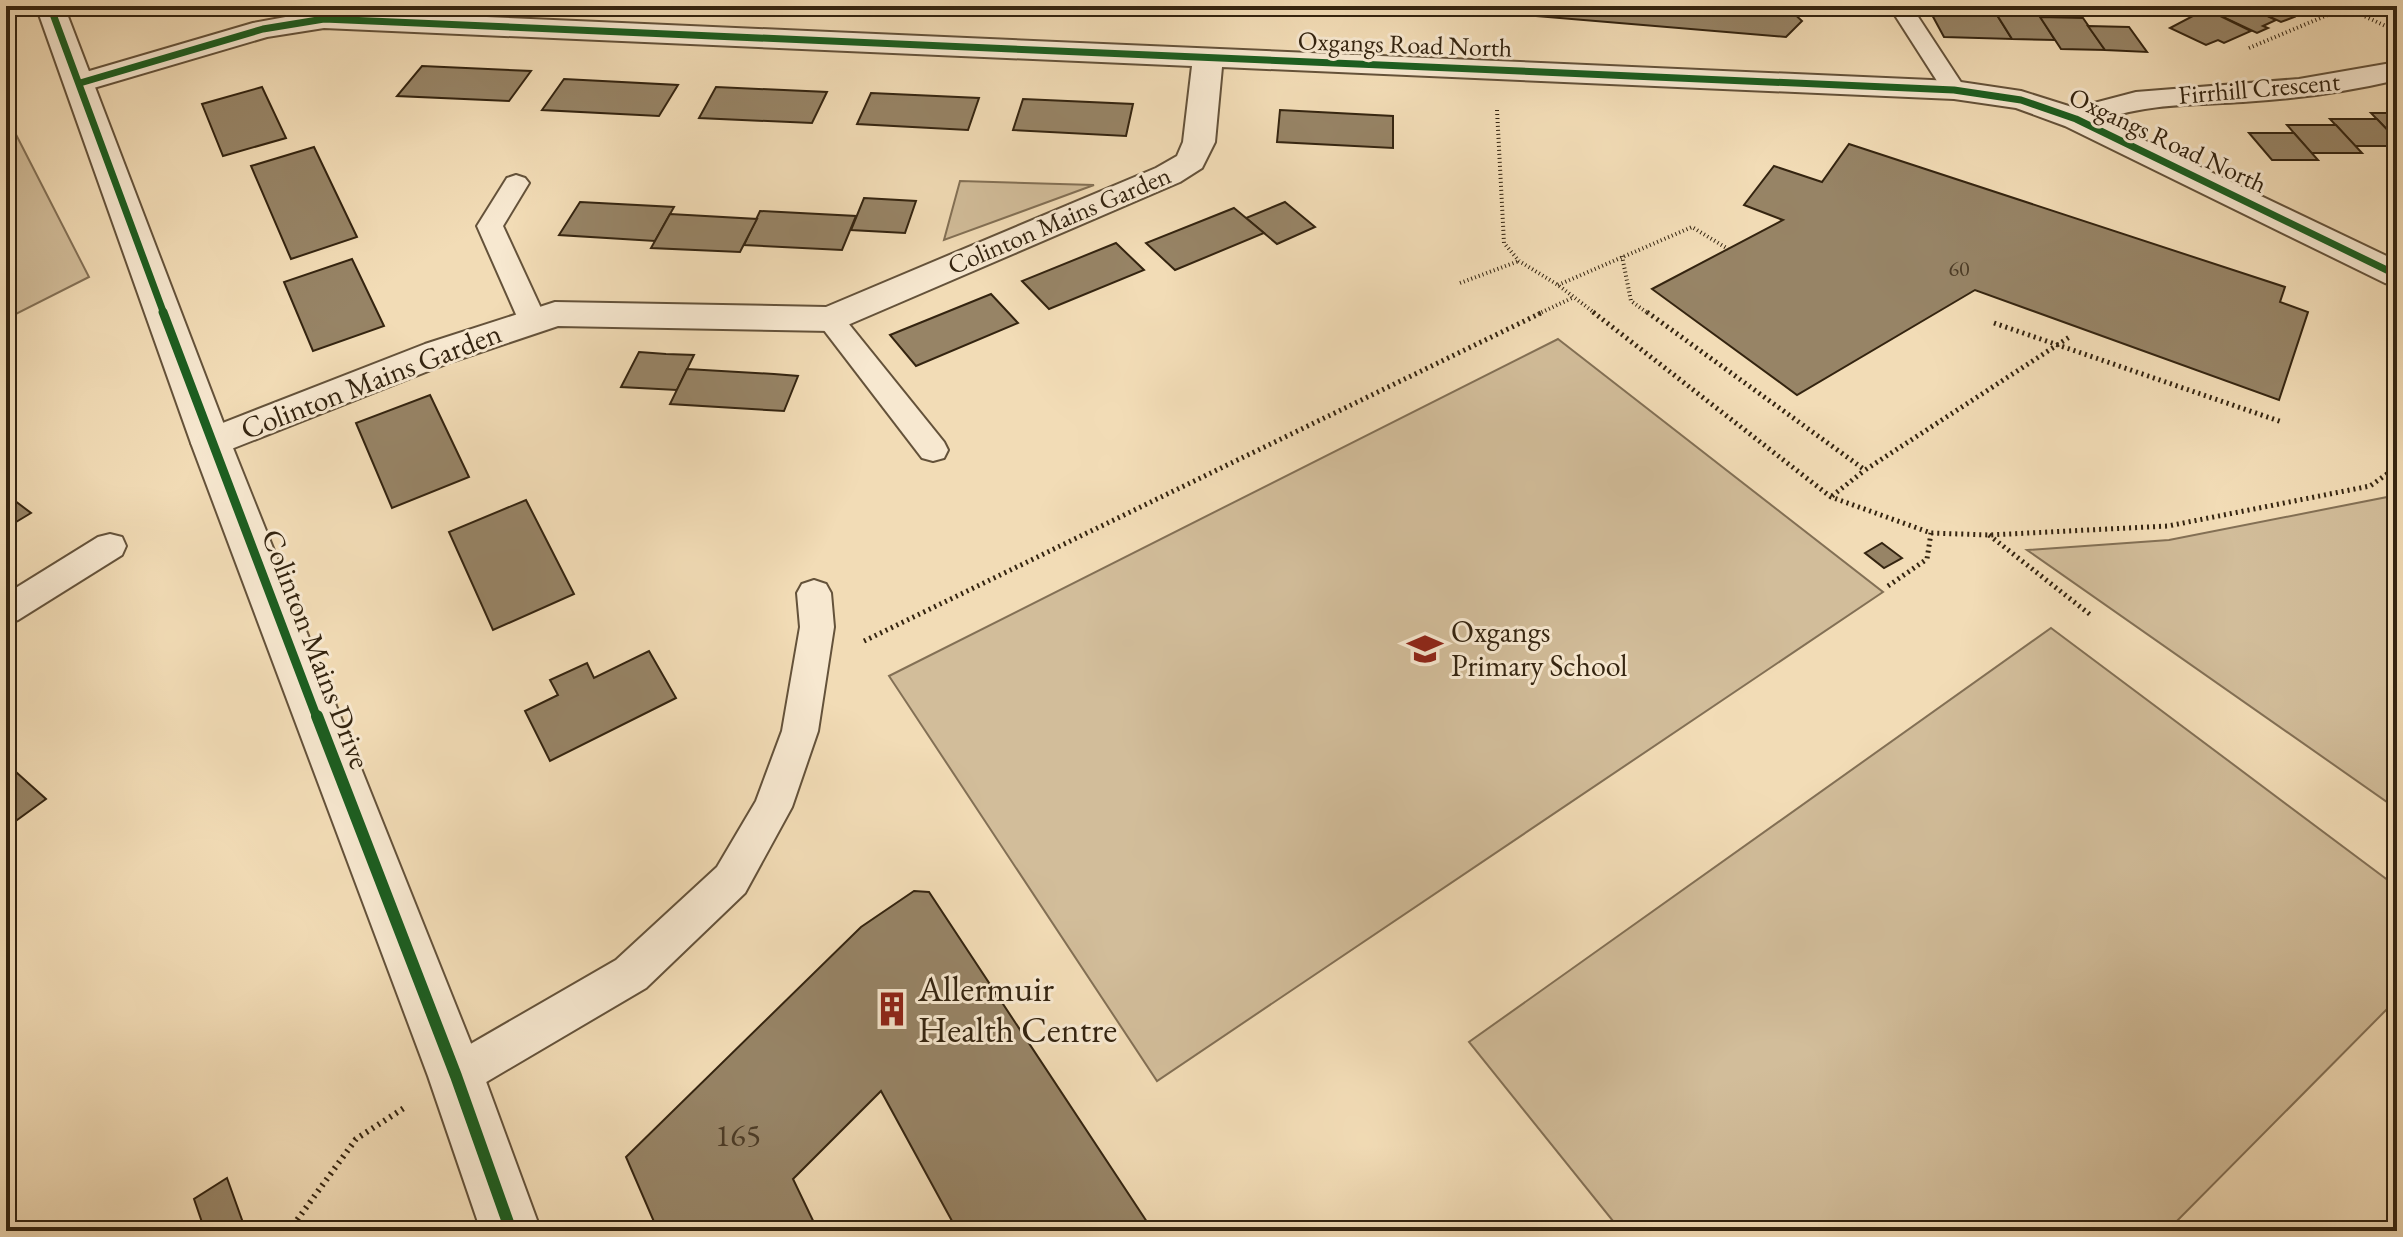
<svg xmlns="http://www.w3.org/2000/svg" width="2403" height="1237" viewBox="0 0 2403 1237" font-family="'EB Garamond',serif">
<rect width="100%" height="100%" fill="#f2dcb6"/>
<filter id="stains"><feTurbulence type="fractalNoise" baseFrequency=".0025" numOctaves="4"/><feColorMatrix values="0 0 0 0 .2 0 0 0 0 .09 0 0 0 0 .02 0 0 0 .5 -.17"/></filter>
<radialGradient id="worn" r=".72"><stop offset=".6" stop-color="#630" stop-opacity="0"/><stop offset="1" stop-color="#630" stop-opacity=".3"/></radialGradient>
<!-- green -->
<g fill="#d2bd9a" stroke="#837055" stroke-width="2">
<polygon points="502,6 744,6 739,15"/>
<polygon points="6,115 89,277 8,318 6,315"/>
<polygon points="960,181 1094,185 944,240"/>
<polygon points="1558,339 1883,592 1157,1081 889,676"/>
<polygon points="2397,487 2397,809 2027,550 2169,540 2387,497"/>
<polygon points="2051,628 2397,887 2397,999 2167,1231 1621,1231 1469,1042"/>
</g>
<!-- building -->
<g fill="#978466" stroke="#342410" stroke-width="2">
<polygon points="1135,6 1786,6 1802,21 1786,37 1463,10 1299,7 1137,16"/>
<polygon points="2214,6 2246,6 2276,20 2263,26 2268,28 2257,33 2206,9"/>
<polygon points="2246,6 2296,6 2302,9 2289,14 2294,17 2281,22"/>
<polygon points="1951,9 1997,15 2012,39 1944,37 1931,13 1953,14"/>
<polygon points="2206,9 2251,31 2224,43 2218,40 2206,45 2170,28"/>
<polygon points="1997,15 2040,16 2055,40 2012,39"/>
<polygon points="2040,17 2083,18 2105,50 2061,49"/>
<polygon points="2088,26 2129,27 2147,52 2105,50"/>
<polygon points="422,66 531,71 509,101 397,96"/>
<polygon points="564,79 678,85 659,116 542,110"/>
<polygon points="262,87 286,138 223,156 202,104"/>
<polygon points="716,87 827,92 812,123 699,118"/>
<polygon points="871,93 979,98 968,130 857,124"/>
<polygon points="1023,99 1133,104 1126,136 1013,130"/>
<polygon points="1280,110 1393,116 1393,148 1277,142"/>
<polygon points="2371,113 2397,113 2397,139 2396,139"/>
<polygon points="2330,119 2377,119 2397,140 2397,146 2355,146"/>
<polygon points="2287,125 2336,125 2362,153 2311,153"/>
<polygon points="2249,133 2294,133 2318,160 2272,160"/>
<polygon points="1849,144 2285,287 2280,302 2308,312 2279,400 1975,290 1797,395 1652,289 1783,220 1744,205 1774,166 1822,182"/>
<polygon points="314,147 357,237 291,259 251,166"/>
<polygon points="864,198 916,201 905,233 851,230"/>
<polygon points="580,202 674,207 655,241 559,235"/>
<polygon points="1285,202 1315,227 1277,244 1246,218"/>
<polygon points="1234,208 1264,233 1175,270 1146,243"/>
<polygon points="760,211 856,216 842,250 744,245"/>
<polygon points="670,214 757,219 740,252 651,248"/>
<polygon points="1116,243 1144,270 1049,309 1022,281"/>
<polygon points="352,259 384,326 313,351 284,282"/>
<polygon points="991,294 1018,323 916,366 890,335"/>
<polygon points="639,352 666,354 694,355 677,390 621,387"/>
<polygon points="687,369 774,374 798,376 784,411 670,404"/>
<polygon points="430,395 469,477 392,508 356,423"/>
<polygon points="6,494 31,513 6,528"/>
<polygon points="526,500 574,594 493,630 449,532"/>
<polygon points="1882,543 1902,558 1884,568 1865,553"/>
<polygon points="649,651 676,698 550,761 525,711 558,695 550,680 587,663 594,678"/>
<polygon points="6,763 46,799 6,828"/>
<polygon points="914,891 929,892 1153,1231 938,1231 952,1221 881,1091 793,1179 818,1231 658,1231 626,1157 861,927"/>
<polygon points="227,1178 246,1231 205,1231 194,1199"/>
</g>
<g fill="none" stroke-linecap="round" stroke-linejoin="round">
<!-- service casing -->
<g stroke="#64523a" stroke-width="4">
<g id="service">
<polygon points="289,6 311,6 303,28 287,28 284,23"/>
<polygon points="1889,6 1911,6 1966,90 1962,95 1946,95"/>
<polygon points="516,175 525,178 529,183 503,226 546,319 542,325 532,328 522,325 518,319 477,226 507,178"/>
<polygon points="830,310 840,313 944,442 948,450 944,458 933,461 922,458 820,325 816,319 820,313"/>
<polygon points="110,534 122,537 126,546 122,555 18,620 6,624 6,594 98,537"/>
<polygon points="814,580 826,584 831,593 834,627 818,731 792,807 745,893 646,988 471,1091 456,1098 441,1091 434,1076 441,1061 616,960 717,867 756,801 782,731 800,627 797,593 802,584"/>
</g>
</g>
<!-- minor casing -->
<g stroke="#64523a" stroke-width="4">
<path id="minor" d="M324,10L1954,81L2021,91L2075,108L2136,92L2299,79L2397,62V80C2346,92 2295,99 2243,102C2196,105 2147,103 2102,120L2397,261V286L2385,283L2065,126L2016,108L1954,99L1222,67L1215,142L1202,168L1180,182L843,327L830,331L558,326L451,362L211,457L197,453L191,443L197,433L425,344L555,302L826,307L1156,168L1177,156L1183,142L1192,66L324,28L267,37L80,92L69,89L65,83L69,77L253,23Z"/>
</g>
<!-- tertiary casing -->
<g stroke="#64523a" stroke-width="4">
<polygon id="tertiary" points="36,6 64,6 231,443 484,1076 541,1231 481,1231 428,1076 191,443"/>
</g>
<!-- path-far2 -->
<g stroke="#342410" stroke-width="4" stroke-dasharray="1 3" stroke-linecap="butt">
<polyline points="2347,8 2392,29"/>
<polyline points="2249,48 2349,6"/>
<polyline points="1497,110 1504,243 1519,261 1558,285 1596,314"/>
<polyline points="1622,256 1631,301 1649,314"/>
<polyline points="1460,283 1519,261"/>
<polyline points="1558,285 1692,227 1728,249"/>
<polyline points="1538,314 1572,298"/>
</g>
<!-- path-far1 -->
<g stroke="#342410" stroke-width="5" stroke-dasharray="2 4" stroke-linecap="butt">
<polyline points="1593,312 1831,497 1931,533 1989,535 2168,526 2370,486 2397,467"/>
<polyline points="1647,312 1865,470 2071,336"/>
<polyline points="1994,323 2282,422"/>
<polyline points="1832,496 1865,470"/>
<polyline points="1989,535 2092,616"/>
<polyline points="1888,586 1927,559 1931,533"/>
<polyline points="864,641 1543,312"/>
</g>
<!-- path -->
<polyline stroke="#342410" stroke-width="6" stroke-dasharray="2 5" stroke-linecap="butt" points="289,1231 356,1139 404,1108"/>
<!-- service -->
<use href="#service" fill="#f7e8d0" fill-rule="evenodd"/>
<!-- minor -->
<use href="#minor" fill="#f7e8d0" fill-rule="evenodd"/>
<!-- tertiary -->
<use href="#tertiary" fill="#f7e8d0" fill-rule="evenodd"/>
<!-- cycleway-far2 casing -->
<g stroke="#f7e8d0" stroke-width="11">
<g id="cycleway-far2">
<polyline points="50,6 164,314"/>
<polyline points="80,83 263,29 324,19 1954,90 2021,100 2076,119 2397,275"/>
</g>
</g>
<!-- cycleway-far1 casing -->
<g stroke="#f7e8d0" stroke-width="14">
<polyline id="cycleway-far1" points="163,312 317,718"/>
</g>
<!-- cycleway casing -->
<g stroke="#f7e8d0" stroke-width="17">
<polyline id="cycleway" points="317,716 456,1076 511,1231"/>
</g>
<!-- cycleway-far2 -->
<use href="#cycleway-far2" stroke="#1b5e20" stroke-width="7"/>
<!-- cycleway-far1 -->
<use href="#cycleway-far1" stroke="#1b5e20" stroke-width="9"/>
<!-- cycleway -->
<use href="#cycleway" stroke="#1b5e20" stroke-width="12"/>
</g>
<!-- icons -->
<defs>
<g id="school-bare" transform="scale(2.76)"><path d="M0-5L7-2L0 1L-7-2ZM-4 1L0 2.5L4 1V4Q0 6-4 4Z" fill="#8f2418" stroke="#f7e8d0" stroke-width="2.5" paint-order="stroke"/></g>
<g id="building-bare" transform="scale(2.76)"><path d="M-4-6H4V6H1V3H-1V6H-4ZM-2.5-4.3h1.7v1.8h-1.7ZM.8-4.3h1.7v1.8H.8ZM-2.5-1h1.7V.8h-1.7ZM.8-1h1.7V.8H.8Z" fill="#8f2418" stroke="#f7e8d0" stroke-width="2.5" paint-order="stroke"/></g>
</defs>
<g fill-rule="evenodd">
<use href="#school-bare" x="1425" y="649"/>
<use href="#building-bare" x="892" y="1009"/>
</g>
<g text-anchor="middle" stroke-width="6" stroke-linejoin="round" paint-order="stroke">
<!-- far-number labels -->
<g font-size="22" fill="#4d3c26">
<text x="1959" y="276">60</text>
</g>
<!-- far-street labels -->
<g font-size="26" fill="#342410" stroke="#f7e8d0">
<text transform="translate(1405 44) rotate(2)" y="9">Oxgangs Road North</text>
<text transform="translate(2259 88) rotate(-5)" y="9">Firrhill Crescent</text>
<text transform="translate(2168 140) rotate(25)" y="9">Oxgangs Road North</text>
<text transform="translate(1059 220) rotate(-23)" y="9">Colinton Mains Garden</text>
</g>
<!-- street labels -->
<g font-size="30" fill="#342410" stroke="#f7e8d0">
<text transform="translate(371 381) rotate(-21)" y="10">Colinton Mains Garden</text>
<text transform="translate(316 649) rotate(69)" y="10">Colinton Mains Drive</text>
</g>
<!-- poi labels -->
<g font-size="30" fill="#342410" stroke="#f7e8d0" text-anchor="start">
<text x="1451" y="642">Oxgangs<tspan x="1451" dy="34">Primary School</tspan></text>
</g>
<!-- near-number labels -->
<g font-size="32" fill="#4d3c26">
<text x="738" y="1146">165</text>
</g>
<!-- near-poi labels -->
<g font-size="36" fill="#342410" stroke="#f7e8d0" text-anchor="start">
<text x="918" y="1001">Allermuir<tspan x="918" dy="41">Health Centre</tspan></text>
</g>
</g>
<!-- margin -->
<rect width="2403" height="1237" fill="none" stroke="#f2dcb6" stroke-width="32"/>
<rect x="8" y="8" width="2387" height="1221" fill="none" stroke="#342410" stroke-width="4"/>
<rect x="16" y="16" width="2371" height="1205" fill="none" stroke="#342410" stroke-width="2"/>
<rect width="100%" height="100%" filter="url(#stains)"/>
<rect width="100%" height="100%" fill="url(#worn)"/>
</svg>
